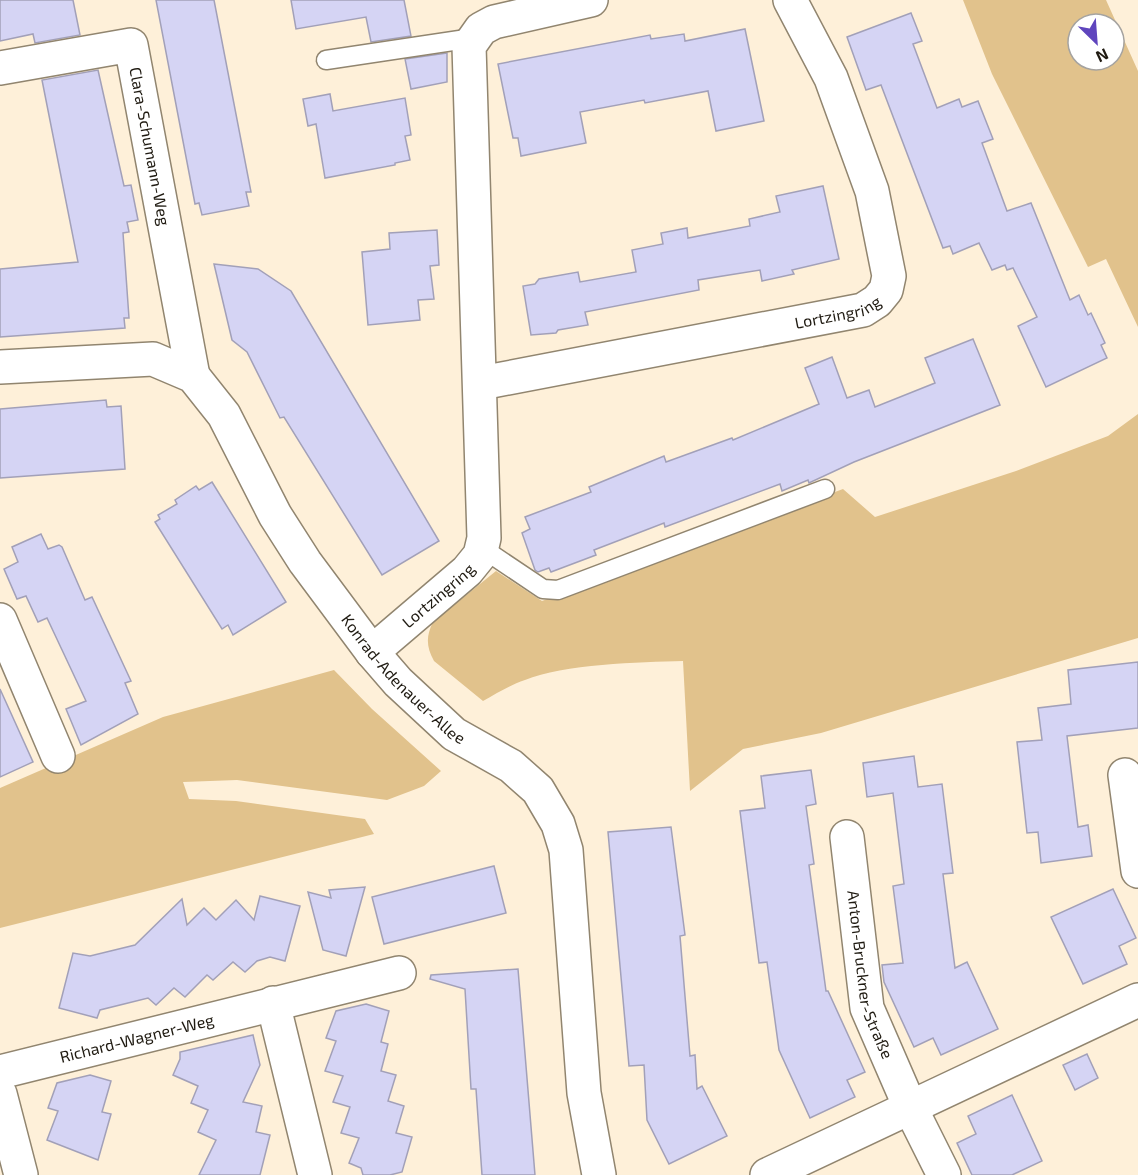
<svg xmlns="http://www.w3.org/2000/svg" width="1138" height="1175" viewBox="0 0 1138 1175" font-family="'Exo 2',sans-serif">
<rect width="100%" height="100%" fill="#fef0d9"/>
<!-- green -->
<g fill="#e1c28c" fill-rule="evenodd">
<path d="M963,0H1106L1138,71V327L1106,259L1088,267L992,74ZM1078,24H1114V60H1078Z"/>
<path d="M1138,414V638L821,733L743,749L690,791L683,661C640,662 563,664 525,680C510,685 497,693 483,701L434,661C426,647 426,636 433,622L496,571L542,601L843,489L875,517L1016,471L1108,436Z"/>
<polygon points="334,670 372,709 441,771 424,786 387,800 237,780 183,782 189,799 236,801 365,819 374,834 0,928 0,788 163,717"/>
</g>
<!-- building -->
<g fill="#d5d4f4" stroke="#a2a0b8" stroke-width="1.5">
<polygon points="0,0 73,0 80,35 35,43 33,34 0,41"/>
<polygon points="156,0 214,0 251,192 246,192 249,206 202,215 199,203 195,204"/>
<polygon points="291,0 404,0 411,36 371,42 366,17 296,29"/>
<polygon points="911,13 922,41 913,44 937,108 959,99 962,107 978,101 993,139 982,143 1007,211 1031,203 1070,300 1079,295 1088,315 1091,313 1105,343 1101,345 1107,358 1046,387 1018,326 1037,317 1013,268 1007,270 1005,265 992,270 979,243 953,254 950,246 943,248 881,85 866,90 847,37"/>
<polygon points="745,29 764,121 716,131 708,91 645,103 644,100 580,112 586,143 521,156 518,138 513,138 498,64 650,35 651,39 684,34 685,41"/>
<polygon points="447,53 447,82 411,89 405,59"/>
<polygon points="98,70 124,186 131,185 138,220 127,222 129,232 123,233 129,318 124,318 125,328 0,337 0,269 78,262 42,80"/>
<polygon points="330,94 333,111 405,98 411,135 405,136 410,160 395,163 395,165 325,178 316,124 308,126 303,99"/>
<polygon points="823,186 839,259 792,270 794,274 762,281 760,270 698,280 699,290 585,312 588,325 558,330 556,333 531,335 523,286 535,284 539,279 578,272 580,282 636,272 632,250 663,244 661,233 687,228 688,238 750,226 749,219 780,212 776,196"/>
<polygon points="437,230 439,265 430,266 434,299 418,300 420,320 368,325 362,252 390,249 389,233"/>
<polygon points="214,264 258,269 291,291 439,541 382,575 284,417 280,418 247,352 232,340"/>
<polygon points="973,339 1000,405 854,462 809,483 808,480 782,491 780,484 665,527 664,523 594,550 596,555 551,572 549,568 538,572 535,570 522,533 530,529 525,517 591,492 589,487 664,456 666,462 732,438 733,440 819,404 805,368 832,357 847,398 869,390 875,407 935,383 925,358"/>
<polygon points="106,400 107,407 121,406 125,469 0,478 0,409"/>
<polygon points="212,482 286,602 233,635 228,625 222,629 155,522 160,519 158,515 177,504 175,500 196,486 199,490"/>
<polygon points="41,534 48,549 59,545 62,547 85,600 92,597 131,681 125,683 138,714 81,745 66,709 86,701 47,618 38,622 26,596 17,599 4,569 18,562 12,547"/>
<polygon points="1138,662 1138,728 1067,736 1078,827 1088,825 1092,856 1041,863 1038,832 1027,833 1017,742 1042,740 1038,708 1071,704 1068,670"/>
<polygon points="0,689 33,762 0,777"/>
<polygon points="914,756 918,787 942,784 953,873 943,874 955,968 967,962 998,1029 941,1055 933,1038 914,1047 884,982 882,965 903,963 893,886 904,884 893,793 867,797 863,763"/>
<polygon points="811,770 816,804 806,806 814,864 809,865 826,991 828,991 865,1072 847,1080 855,1097 810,1118 779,1050 767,962 759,963 740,811 765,808 761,776"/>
<polygon points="671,827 685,935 680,936 690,1056 695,1055 697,1089 702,1086 727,1136 669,1164 647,1120 644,1065 629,1066 608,832"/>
<polygon points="494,866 506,913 384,944 372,897"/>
<polygon points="365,887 346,956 323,950 308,892 331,898 329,890"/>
<polygon points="1113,889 1136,938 1119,946 1127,964 1083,984 1051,917"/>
<polygon points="260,896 300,906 285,961 270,957 257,961 245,972 233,962 213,980 207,975 185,997 174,988 156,1005 148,998 100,1010 97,1018 59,1008 73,953 90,956 135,945 182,899 187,925 204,908 216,920 236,900 254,920"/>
<polygon points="518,969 535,1175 482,1175 476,1089 471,1089 465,989 430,979 431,975"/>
<polygon points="366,1004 389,1011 381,1042 388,1044 381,1071 396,1075 388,1101 404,1106 396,1133 412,1137 402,1172 390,1175 363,1175 361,1168 349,1163 359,1138 341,1133 350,1107 333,1102 343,1076 325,1071 336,1041 326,1038 336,1011"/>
<polygon points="253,1035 260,1065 243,1102 262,1106 256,1132 270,1135 260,1175 199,1175 216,1140 198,1132 208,1110 191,1103 198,1086 173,1075 180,1059 180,1052"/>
<polygon points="1087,1054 1098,1078 1075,1090 1063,1065"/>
<polygon points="90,1075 111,1081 102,1112 111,1114 98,1160 47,1140 58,1111 48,1108 57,1083"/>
<polygon points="1012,1095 1042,1161 1012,1175 972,1175 957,1143 976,1134 968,1116"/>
</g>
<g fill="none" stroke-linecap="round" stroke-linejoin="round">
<!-- lane casing -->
<g stroke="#91856f" stroke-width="21">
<g id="lane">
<polyline points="326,60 473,38"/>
<polyline points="482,548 543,589 558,590 825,489"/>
</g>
</g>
<!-- street casing -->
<g stroke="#91856f" stroke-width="36">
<g id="street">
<path id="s1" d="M0,68L131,45L193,376"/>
<path id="s2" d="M0,367L153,359L193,376L224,415L275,515L305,562L372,652L398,682L454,734L511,766L538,790L558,824L566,850L584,1093L599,1175"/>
<path id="s3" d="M481,383L863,310L877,301L886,290L889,276L872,191L831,78L790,0"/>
<polyline points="0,620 58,756"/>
<path id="s4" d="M372,652L467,571L480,555L484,538L469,46L481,29L494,22L591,0"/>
<polyline points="1125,775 1138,871"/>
<path id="s5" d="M847,837L867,1008L910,1107L944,1175"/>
<polyline points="273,1003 315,1175"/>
<path id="s6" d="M0,1072L399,973"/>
<polyline points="0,1094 21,1175"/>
<polyline points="767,1175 1138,1000"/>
</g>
</g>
<!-- lane -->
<use href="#lane" stroke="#fff" stroke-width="18"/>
<!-- street -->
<use href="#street" stroke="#fff" stroke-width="33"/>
</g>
<g text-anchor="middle" stroke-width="4.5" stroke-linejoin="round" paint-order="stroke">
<!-- street labels -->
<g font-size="16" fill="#1f1a11" stroke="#fff">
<text dy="6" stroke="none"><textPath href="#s1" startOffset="236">Clara-Schumann-Weg</textPath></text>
<text dy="6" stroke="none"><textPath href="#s3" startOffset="364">Lortzingring</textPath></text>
<text dy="6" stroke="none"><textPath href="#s4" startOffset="87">Lortzingring</textPath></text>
<text dy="6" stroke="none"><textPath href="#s2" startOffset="568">Konrad-Adenauer-Allee</textPath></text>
<text dy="6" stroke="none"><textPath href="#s5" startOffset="140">Anton-Bruckner-Straße</textPath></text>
<text dy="6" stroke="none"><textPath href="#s6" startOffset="141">Richard-Wagner-Weg</textPath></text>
</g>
</g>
<!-- north arrow -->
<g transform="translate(1096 42) rotate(155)"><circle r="28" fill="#ffffff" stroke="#a5a3a0" stroke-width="1.5"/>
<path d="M0-4.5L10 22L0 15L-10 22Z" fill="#5f45bd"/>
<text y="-9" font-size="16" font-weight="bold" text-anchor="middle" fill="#1f1a11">N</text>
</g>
</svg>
